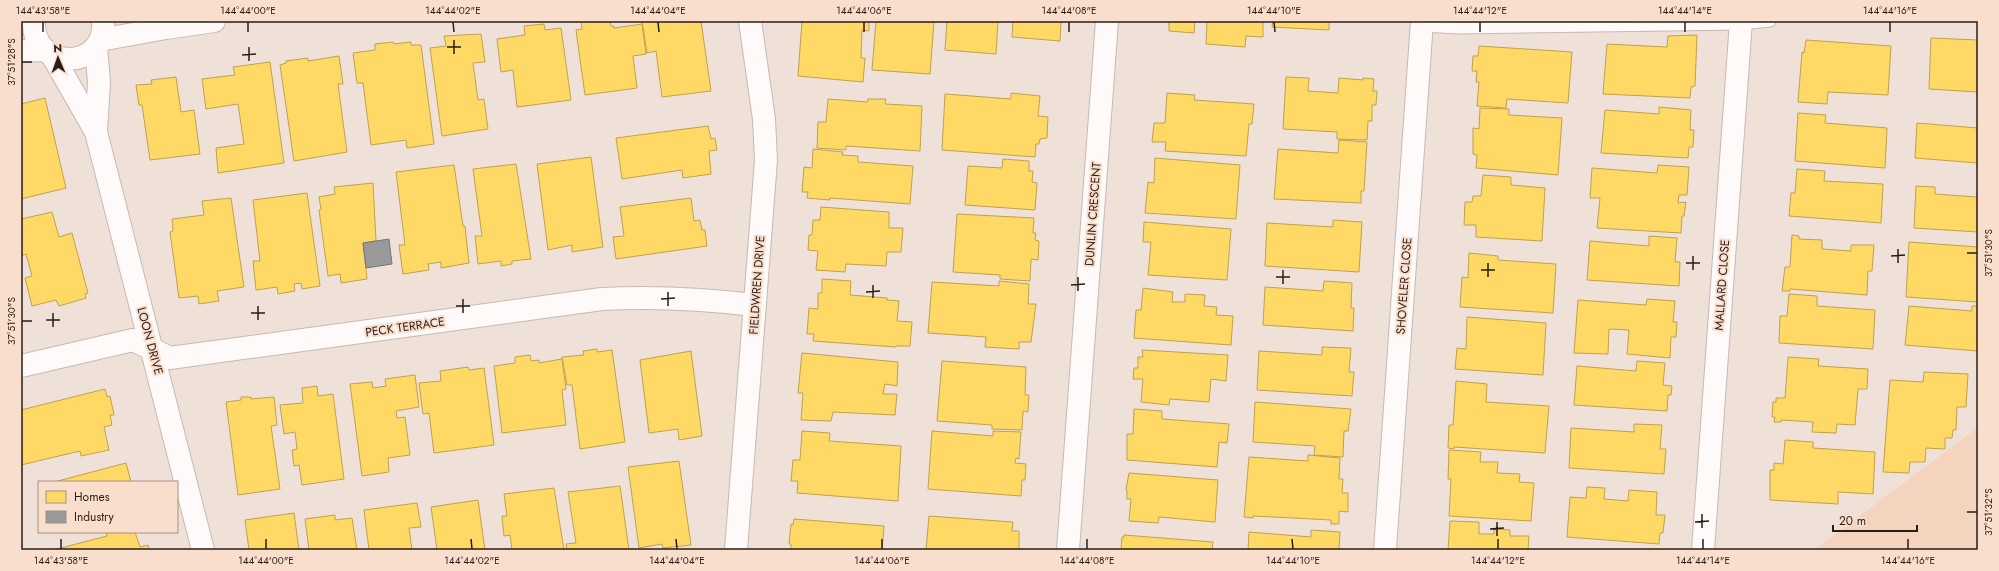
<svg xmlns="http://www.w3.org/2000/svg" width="1999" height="571" viewBox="0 0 1999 571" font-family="Jost,sans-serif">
<rect width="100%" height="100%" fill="#f0e1d8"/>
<!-- green -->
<polygon fill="#f4d3bf" points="1978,427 1978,550 1814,550"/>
<!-- homes -->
<g fill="#ffd966" stroke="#bfa14e">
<polygon points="581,21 610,21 611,26 614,26 614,28 642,24 646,54 633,56 637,88 585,95 576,30 582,29"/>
<polygon points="642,21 701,21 711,91 662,97 656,51 647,53"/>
<polygon points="802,21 869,21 869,31 862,30 861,58 865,58 863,82 798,76"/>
<polygon points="876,21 934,21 930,74 872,70"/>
<polygon points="947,21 998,21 996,54 945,50"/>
<polygon points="1013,21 1061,21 1060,41 1012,37"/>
<polygon points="1162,21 1195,21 1194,33 1169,31 1169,21"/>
<polygon points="1207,21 1263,21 1263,37 1246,36 1245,47 1206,44"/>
<polygon points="1273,21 1329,21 1329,30 1272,27"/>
<polygon points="544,24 545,30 561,28 571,100 517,107 513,70 501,72 497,39 525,35 524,26"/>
<polygon points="481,34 485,62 473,63 478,100 484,99 488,129 442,136 430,48 446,46 444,36"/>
<polygon points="1697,35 1695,86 1691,87 1690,98 1603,94 1607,44 1667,47 1668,36"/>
<polygon points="1931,38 1978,40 1978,92 1929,89"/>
<polygon points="1806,40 1891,46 1888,95 1828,92 1827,104 1798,102 1802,52 1804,53"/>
<polygon points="393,42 394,44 411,42 411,45 421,45 434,144 407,148 406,140 371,145 363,83 357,83 353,53 375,50 375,44"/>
<polygon points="1479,46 1572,52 1568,103 1507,99 1506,108 1477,106 1479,82 1476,82 1477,71 1472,71 1473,56 1478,56"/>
<polygon points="339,56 343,84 338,84 347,152 294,161 280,65 286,63 286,61 308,58 308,61"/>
<polygon points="270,62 284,163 218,173 216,148 244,144 238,104 206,109 202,79 235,75 233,67"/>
<polygon points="176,77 181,112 194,110 200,154 150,160 142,105 139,105 136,85 152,84 151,80"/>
<polygon points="1286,77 1309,78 1308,91 1338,93 1339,78 1363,80 1363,78 1374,79 1373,91 1377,91 1376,105 1372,105 1372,121 1368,121 1367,140 1337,139 1337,132 1283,129"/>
<polygon points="1011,93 1040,96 1038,116 1048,117 1047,138 1040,139 1039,144 1036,144 1035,157 942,150 945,94 1011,99"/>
<polygon points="1167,93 1195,95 1194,100 1254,104 1252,124 1249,124 1246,156 1165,151 1166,142 1152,142 1154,123 1165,123"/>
<polygon points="45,98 66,188 21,199 21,104"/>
<polygon points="828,99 868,102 868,99 886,99 885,104 922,106 920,151 846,146 846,150 817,148 818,122 826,122"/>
<polygon points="1659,107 1691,110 1690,130 1694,130 1693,147 1689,147 1688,158 1601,153 1605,110 1659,114"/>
<polygon points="1480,108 1509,109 1509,115 1562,118 1558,175 1476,168 1477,155 1473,154 1473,128 1479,129"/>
<polygon points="1798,113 1826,115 1825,123 1887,128 1885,168 1795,161"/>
<polygon points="1917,123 1978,128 1978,163 1915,158"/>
<polygon points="708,126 711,139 715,138 717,150 709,151 711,174 683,178 682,170 622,179 616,138"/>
<polygon points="1339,140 1367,142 1364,191 1361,191 1361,203 1274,199 1278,149 1338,153"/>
<polygon points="813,149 843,152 842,155 858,156 858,162 913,166 910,204 830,198 830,200 807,198 808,192 802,192 804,167 812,168"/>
<polygon points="591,157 603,247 572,252 572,245 548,250 537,164"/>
<polygon points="1155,158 1240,165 1236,219 1145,213 1148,182 1154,183"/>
<polygon points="1003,159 1029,161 1029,171 1033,171 1032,182 1037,183 1035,210 965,205 968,166 1002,168"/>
<polygon points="516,164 531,259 512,261 512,264 501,266 501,261 478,264 475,236 482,236 473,169"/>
<polygon points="454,165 463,226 465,226 469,263 441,268 441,262 428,264 429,270 403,274 399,245 405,245 396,172"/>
<polygon points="1658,165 1689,167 1687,195 1679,195 1678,203 1686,202 1684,216 1682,216 1681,233 1597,228 1600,198 1590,198 1592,168 1657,173"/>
<polygon points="1797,169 1825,171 1824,181 1883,184 1881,223 1789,216 1791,193 1795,193"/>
<polygon points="1483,175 1511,177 1511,185 1545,188 1542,241 1476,237 1476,225 1464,225 1465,202 1472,202 1473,196 1481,196"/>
<polygon points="1978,181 1978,232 1914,228 1916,186 1935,187 1935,194 1977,197"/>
<polygon points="373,183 376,241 363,243 367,279 341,283 340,274 328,276 319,210 321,209 319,197 335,194 334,187"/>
<polygon points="307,193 320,286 302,289 301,283 294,284 295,291 278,294 277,287 256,290 253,261 260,261 253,200"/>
<polygon points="231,198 244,287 217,291 219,301 199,304 198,296 179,298 170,232 173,231 172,219 204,215 202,201"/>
<polygon points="691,198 694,221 700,220 702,230 705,230 707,246 616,259 613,237 624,236 620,207"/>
<polygon points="821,207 889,212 889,228 903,228 901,252 887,252 886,266 846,264 845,272 816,270 818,251 808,250 809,235 812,235 813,220 820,220"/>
<polygon points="52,212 59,237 72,233 88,293 85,294 86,298 59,306 56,300 32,306 25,278 32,276 26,254 21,256 21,219"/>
<polygon points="957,214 1034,218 1033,233 1036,233 1035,240 1039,241 1038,260 1031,259 1030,281 1000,279 1000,275 953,272"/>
<polygon points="1333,220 1362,222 1359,272 1265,266 1267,223 1333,227"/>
<polygon points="1144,222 1231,229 1227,280 1148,275 1151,242 1143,242"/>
<polygon points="1792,235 1799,236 1799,239 1822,240 1822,249 1851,251 1851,245 1874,245 1872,271 1868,271 1867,295 1790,289 1790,291 1782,291 1785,267 1790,267"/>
<polygon points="1649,236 1677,238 1675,262 1680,262 1679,286 1587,280 1590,241 1649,246"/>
<polygon points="1909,242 1978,247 1978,302 1906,297"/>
<polygon points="1469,253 1498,256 1498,260 1556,264 1553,313 1460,307 1462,277 1468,278"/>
<polygon points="822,279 851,281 850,295 887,298 887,300 899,301 897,321 912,322 910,346 896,346 896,347 813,341 814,334 807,334 809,308 818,309 818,293 822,293"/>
<polygon points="999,281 1029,284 1028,304 1036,304 1031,342 1019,342 1019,349 985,347 986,337 928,333 932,282 999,286"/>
<polygon points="1324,281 1352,283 1351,308 1354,308 1353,331 1263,325 1265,287 1323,291"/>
<polygon points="1143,288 1173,292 1172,302 1185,302 1185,294 1205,295 1204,306 1217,307 1216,315 1233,316 1231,345 1134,338 1136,310 1141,310"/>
<polygon points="1789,294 1817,296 1817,306 1875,310 1873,349 1779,343 1780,316 1787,316"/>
<polygon points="1647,299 1675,301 1673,322 1677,322 1676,337 1671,337 1670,358 1627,354 1629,330 1609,329 1608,354 1574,353 1578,300 1646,305"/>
<polygon points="1909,306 1972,311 1972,306 1978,306 1978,351 1905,345"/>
<polygon points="1467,317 1546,323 1543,375 1455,369 1457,348 1466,349"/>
<polygon points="1322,347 1351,348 1349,372 1354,372 1352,396 1257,390 1259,351 1322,355"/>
<polygon points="597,349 597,352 612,350 625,442 580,449 572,385 567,385 562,357 584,355 583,351"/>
<polygon points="1142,350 1228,355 1226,381 1211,379 1209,402 1170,399 1169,405 1141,402 1143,379 1133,379 1134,368 1138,368 1138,357 1143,357"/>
<polygon points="691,351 702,436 679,440 678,429 649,433 640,360"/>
<polygon points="802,353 898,362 897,386 885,384 883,394 897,394 895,415 833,412 831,421 801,420 803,393 798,393"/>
<polygon points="530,355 531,361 539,360 539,363 562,359 566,389 562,390 566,425 502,433 494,366 515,363 515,357"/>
<polygon points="1788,357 1819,359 1818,366 1868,369 1867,389 1858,389 1855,425 1837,424 1836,433 1812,432 1813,422 1781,420 1781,422 1774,422 1775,417 1772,417 1773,402 1776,402 1776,398 1785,398"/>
<polygon points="942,361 1026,367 1025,395 1029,395 1028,412 1023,411 1022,430 992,429 992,425 937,421"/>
<polygon points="1637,361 1665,363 1663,385 1672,386 1671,395 1668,395 1667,411 1574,405 1577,366 1636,371"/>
<polygon points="468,367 469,370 484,368 494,445 434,453 429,413 423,414 419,383 441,381 440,371"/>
<polygon points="1924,372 1968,374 1966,407 1957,407 1956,430 1953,430 1952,438 1945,438 1945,449 1926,448 1925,462 1910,462 1909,473 1883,472 1890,380 1923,382"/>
<polygon points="415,375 419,407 396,411 397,418 405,417 410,455 388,458 389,472 362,476 350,384 372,382 373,388 386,386 385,379"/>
<polygon points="1456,381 1487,384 1486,402 1549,406 1545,453 1454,447 1454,449 1448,448 1449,425 1453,425"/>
<polygon points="317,386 318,396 333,394 344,479 302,485 299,465 294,466 292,450 297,449 295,432 284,434 280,405 303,403 302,388"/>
<polygon points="105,389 107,397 110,396 114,415 110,415 112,425 104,427 109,450 81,456 80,451 21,465 21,410"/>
<polygon points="241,397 251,397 251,399 274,397 277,425 271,426 280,489 238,495 226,402 241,400"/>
<polygon points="1255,402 1351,409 1348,431 1344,431 1343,457 1314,455 1315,446 1253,442"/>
<polygon points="1134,409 1162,411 1162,419 1229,424 1227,443 1219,442 1217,467 1127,460 1127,434 1133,434"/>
<polygon points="1634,424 1662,425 1660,449 1666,449 1664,474 1569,468 1571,428 1634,432"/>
<polygon points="802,431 830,433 829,441 901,446 898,501 797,493 798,481 791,481 793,460 800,460"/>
<polygon points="932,431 993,436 993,431 1021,432 1019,459 1016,458 1015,463 1026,464 1025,480 1022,480 1021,496 928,489"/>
<polygon points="1785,440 1813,442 1813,448 1875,452 1873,494 1838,492 1838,504 1770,500 1770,470 1774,470 1774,463 1783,464"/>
<polygon points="1449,450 1481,452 1480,462 1498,462 1497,473 1520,474 1519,482 1534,483 1531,521 1449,516 1451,479 1448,479"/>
<polygon points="1308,455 1340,458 1339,479 1343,479 1342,493 1348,493 1348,512 1339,511 1339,524 1331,524 1331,520 1253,516 1253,518 1244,517 1249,457 1308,461"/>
<polygon points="679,461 691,545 663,548 662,544 639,548 628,467"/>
<polygon points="126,463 131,482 54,482"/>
<polygon points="1129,473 1218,480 1215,522 1159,517 1158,523 1129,521 1131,499 1127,499 1127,490 1126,490"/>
<polygon points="620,486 629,550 567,550 566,544 576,543 568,492"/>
<polygon points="1587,487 1605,488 1604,499 1628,501 1629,490 1657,492 1656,515 1665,515 1663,533 1660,533 1659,544 1567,537 1570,497 1586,498"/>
<polygon points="554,488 564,550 512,550 510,535 504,536 502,516 507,516 504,494"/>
<polygon points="478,500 485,550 437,550 431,507"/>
<polygon points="417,503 421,527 409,528 412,550 369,550 364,510"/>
<polygon points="294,513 299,550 249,550 245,520"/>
<polygon points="335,515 335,520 352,518 357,550 309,550 305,519"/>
<polygon points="929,516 1013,522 1012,531 1019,531 1019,550 926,550"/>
<polygon points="794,519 884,526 882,550 791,550 791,544 789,544 791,524 793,525"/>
<polygon points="1450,521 1479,522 1479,534 1494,534 1494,529 1510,530 1510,536 1529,536 1528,550 1448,550"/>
<polygon points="1311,530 1340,532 1339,550 1248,550 1249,532 1311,537"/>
<polygon points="106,532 135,532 140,547 148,545 149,550 53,550 107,536"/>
<polygon points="1124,535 1213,542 1212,550 1121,550 1122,537 1124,537"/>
</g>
<!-- industry -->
<polygon fill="#999" stroke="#777471" points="389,239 392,264 366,268 363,243"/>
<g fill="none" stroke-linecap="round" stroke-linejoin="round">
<!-- lane casing -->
<g stroke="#c6b9b2" stroke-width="13">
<polyline id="lane" points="1422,26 1458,28 1741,24 1770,21"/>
</g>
<!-- street casing -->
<g stroke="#c6b9b2" stroke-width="24">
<g id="street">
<path d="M34,21C32,73 108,70 103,21"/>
<polyline points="100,40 166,28 214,21"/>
<polyline points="96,47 99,82 96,132"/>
<polyline points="21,51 45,50"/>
<polyline points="52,55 96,132 203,550"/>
<path d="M21,366L133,340L170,358L602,299C654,296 704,299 755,305"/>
<polyline points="736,550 766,160 764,119 750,21"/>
<polyline points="1068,550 1107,21"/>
<polyline points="1385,550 1422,21"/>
<polyline points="1703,550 1741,21"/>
</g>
</g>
<!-- lane -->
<use href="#lane" stroke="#fdfaf9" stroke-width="11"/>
<!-- street -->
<use href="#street" stroke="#fdfaf9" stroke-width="22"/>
</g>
<!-- ticks -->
<path fill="none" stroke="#291d15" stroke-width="1.5" d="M43,22V32M248,22V32M453,22L454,32M658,22L659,32M864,22V32M1069,22V32M1274,22L1275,32M1480,22V32M1685,22V32M1890,22V32M454,40V54M249,47V61M447,47H461M242,55L256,54M22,62H32M1898,249V263M1967,253H1977M1693,256V270M1891,256L1905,255M1488,263V277M1686,263H1700M1283,270V284M1481,270H1495M1078,277V291M1276,277H1290M873,285V298M1071,285L1085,284M668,292V306M866,292L880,291M463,299V313M661,299L675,298M258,306V320M456,306H470M53,313V327M251,313H265M46,320H60M22,321H32M1967,512H1977M1702,514V528M1497,522V536M1695,522L1709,521M1490,529L1504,528M61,539V549M266,539V549M471,539L472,549M676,539L677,549M882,539V549M1087,539V549M1292,539L1293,549M1498,539V549M1703,539V549M1908,539V549"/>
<g text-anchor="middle" stroke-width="4" stroke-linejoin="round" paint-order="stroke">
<!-- street labels -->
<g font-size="12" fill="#291d15" stroke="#fadecd">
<text transform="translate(1093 214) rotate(-86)" y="4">DUNLIN CRESCENT</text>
<text transform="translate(757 285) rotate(-86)" y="4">FIELDWREN DRIVE</text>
<text transform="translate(1722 285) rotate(-86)" y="4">MALLARD CLOSE</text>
<text transform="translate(1404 286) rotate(-86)" y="4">SHOVELER CLOSE</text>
<text transform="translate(405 327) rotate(-8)" y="4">PECK TERRACE</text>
<text transform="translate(150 341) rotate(75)" y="4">LOON DRIVE</text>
</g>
</g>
<!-- border -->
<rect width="1999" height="571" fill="none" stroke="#fadecd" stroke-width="44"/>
<!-- legend -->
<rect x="38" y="481" width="140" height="52" fill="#fadecd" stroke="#a69183"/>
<rect x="46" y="491" width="20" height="12" fill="#ffd966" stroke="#a69183"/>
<text x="74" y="501" font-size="12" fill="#291d15">Homes</text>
<rect x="46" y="511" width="20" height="12" fill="#999999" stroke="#a69183"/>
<text x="74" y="521" font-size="12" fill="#291d15">Industry</text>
<!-- north arrow -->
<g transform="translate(58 58) rotate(358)" stroke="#fadecd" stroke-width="3" paint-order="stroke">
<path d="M0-3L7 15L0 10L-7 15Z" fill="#291d15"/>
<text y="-6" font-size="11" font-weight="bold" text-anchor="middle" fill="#291d15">N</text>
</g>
<!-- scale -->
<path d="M1833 525v6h84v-6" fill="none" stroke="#291d15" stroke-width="2"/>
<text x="1839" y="525" font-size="12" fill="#291d15" stroke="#fadecd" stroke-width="3" paint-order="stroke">20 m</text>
<rect x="22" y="22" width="1955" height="527" fill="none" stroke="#291d15" stroke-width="1.5"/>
<g font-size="10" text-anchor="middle" fill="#291d15">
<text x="43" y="14">144°43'58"E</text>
<text x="248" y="14">144°44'00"E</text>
<text x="453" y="14">144°44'02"E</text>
<text x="658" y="14">144°44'04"E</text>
<text x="864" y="14">144°44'06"E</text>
<text x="1069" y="14">144°44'08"E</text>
<text x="1274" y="14">144°44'10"E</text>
<text x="1480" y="14">144°44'12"E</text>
<text x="1685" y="14">144°44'14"E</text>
<text x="1890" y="14">144°44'16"E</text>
<text transform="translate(11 62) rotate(-90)" y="4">37°51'28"S</text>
<text transform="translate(1988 253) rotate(-90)" y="4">37°51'30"S</text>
<text transform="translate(11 321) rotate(-90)" y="4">37°51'30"S</text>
<text transform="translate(1988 512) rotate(-90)" y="4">37°51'32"S</text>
<text x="61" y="564">144°43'58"E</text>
<text x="266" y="564">144°44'00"E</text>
<text x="472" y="564">144°44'02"E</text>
<text x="677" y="564">144°44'04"E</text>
<text x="882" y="564">144°44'06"E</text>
<text x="1087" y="564">144°44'08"E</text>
<text x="1293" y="564">144°44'10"E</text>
<text x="1498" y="564">144°44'12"E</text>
<text x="1703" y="564">144°44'14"E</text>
<text x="1908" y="564">144°44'16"E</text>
</g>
</svg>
